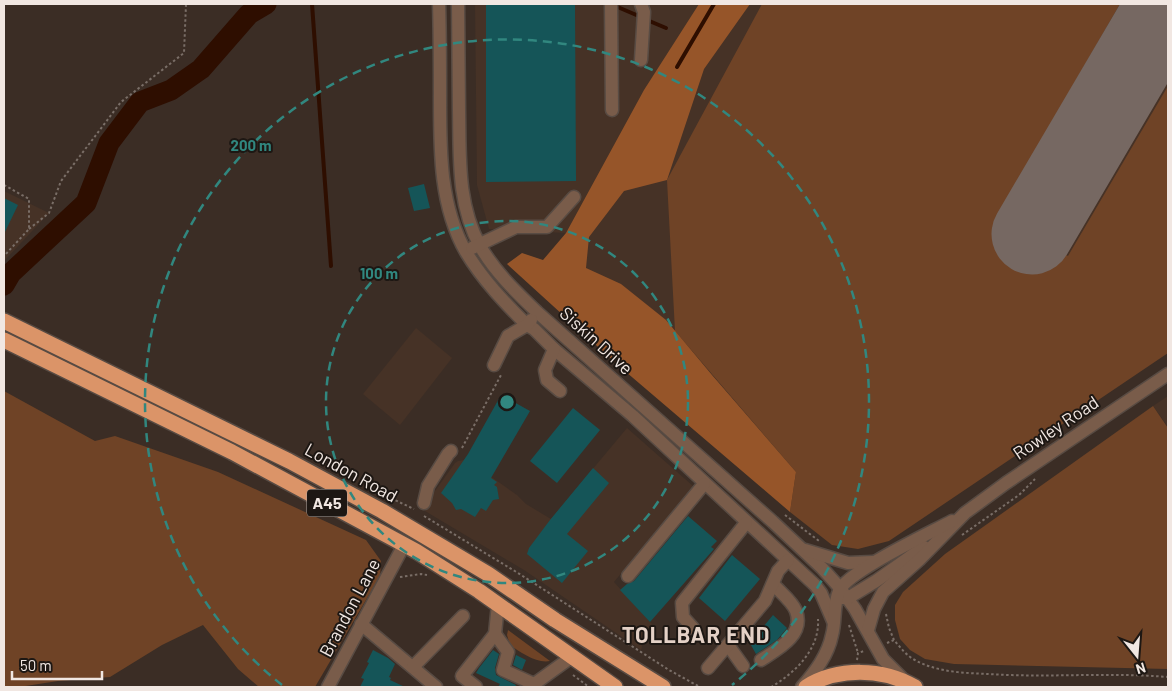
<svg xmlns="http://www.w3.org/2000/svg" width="1172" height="691" viewBox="0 0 1172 691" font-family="Barlow,sans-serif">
<rect width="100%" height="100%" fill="#3b2d25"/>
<!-- built -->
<g fill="#463226">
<polygon points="475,4 1168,4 1168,350 884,539 534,284 566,233 489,229 477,185"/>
<polygon points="4,191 49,213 4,261"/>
<polygon points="416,328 452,358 400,425 363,394"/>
<polygon points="1168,396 1168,427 1153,406"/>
<polygon points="627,428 693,486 614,582 652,624 641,637 642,647 641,650 524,570 425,511 435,491 455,463 458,461 464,460 487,474 517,495 526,504 551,519"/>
</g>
<!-- green -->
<g fill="#6f4326">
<polygon points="762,4 1120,4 996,218 1068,256 1168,86 1168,353 889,541 858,549 832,545 790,512 796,472 675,331 667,180"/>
<polygon points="4,391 95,441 115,436 218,472 366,540 381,561 380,576 315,687 259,687 238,669 203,625 162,645 110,677 58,681 19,687 4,687"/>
<polygon points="1153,406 1168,428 1168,669 954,664 925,659 910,650 900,639 895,620 895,605 903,592 945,554"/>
<path d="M508,630L550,661C537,664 520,652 510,645L507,635Z"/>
</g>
<!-- forest -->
<polygon fill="#965529" points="699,4 750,4 704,69 667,180 624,191 589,237 586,268 621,284 666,320 712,375 796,472 790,512 619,366 507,264 522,253 543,260 566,233 644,90"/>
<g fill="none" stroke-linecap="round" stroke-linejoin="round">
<!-- stream -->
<g stroke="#2e0e00" stroke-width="4">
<polyline points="312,4 331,266"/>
<polyline points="613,5 641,17"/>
<polyline points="647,20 666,28"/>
<polyline points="677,67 714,4"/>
</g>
<!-- river -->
<polyline stroke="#2e0e00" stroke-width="21" points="4,285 11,273 86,203 109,143 140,102 171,90 201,69 249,14 266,4"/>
<!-- runway -->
<polyline stroke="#766862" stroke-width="81" points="1032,234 1167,4"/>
</g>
<!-- building -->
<g fill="#155558">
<polygon points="486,4 575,4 576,181 486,182"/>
<polygon points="424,184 430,208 414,211 408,188"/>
<polygon points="4,198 18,205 4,234"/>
<polygon points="501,395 530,411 491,478 497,482 494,485 497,487 499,499 493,500 486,511 481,508 475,517 461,509 456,510 452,503 441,493 468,454"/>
<polygon points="573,408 600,430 557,483 530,461"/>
<polygon points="593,468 609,483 567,534 588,551 562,583 527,554 529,548 550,520"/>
<polygon points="688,516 717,541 711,547 714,549 650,622 620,590 627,584 634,581"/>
<polygon points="732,555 760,579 725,621 699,598"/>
<polygon points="773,615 787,628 777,640 756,654 747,638 759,632"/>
<polygon points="373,650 388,658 395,664 389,677 391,678 390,680 405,687 360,687 364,679 361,678 369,663 367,662"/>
<polygon points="493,650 499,654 495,668 496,675 516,685 515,687 498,687 500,684 476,673 479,668"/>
<polygon points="516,655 526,660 522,670 513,665"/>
</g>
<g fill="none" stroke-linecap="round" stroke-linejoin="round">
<!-- minor casing -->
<g stroke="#584b43" stroke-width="15">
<g id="minor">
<path d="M439,4C440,34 440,65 440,95C440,148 439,205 466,252C483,280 504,302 527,325L534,329L554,349L633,416L815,585L821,593L833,621"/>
<path d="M458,4C458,40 459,75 459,111C460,157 457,204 480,246C495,272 516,292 537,312L773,522L822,568L840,588L855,609L883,659L905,681"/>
<polyline points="611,4 612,110"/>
<polyline points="641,60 644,12 641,4"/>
<polyline points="472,248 516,227 547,227 574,197"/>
<polyline points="554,349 545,370 547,380 560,391"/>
<polyline points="494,365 508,336 527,325 531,320"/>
<polyline points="424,503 428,486 448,454 451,451"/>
<polyline points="805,550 848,563 873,562"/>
<polyline points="628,576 704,484"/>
<polyline points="840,598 848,598 876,581 924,547"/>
<polyline points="361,624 436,687"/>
<polyline points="693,628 683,617 682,603 746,523"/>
<polyline points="868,630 874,609 883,592 919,560 965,513 1006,483 1168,374"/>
<polyline points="495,634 508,652 503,670 534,684"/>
<polyline points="728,645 743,666"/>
<path d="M761,660C778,649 805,635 796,611C792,601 780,592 773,584"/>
<polyline points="413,667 463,616"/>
<polyline points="708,668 765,601 778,571 788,560"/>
<polyline points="328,687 404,545"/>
<polyline points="476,687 462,676 495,634 498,604"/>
<polyline points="530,687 573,656"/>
<path d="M802,687C815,672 828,655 832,635C836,621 833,605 839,591C848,571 930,533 952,521"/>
</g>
</g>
<!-- highway casing -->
<g stroke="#584b43" stroke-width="18">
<g id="highway">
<polyline points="4,321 289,461 382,511 488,574 555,620 663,687"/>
<polyline points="4,340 232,452 416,551 479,591 615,687"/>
<path d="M806,687C838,667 883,668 915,687"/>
</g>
</g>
<!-- path -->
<g stroke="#7a6e67" stroke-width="2" stroke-dasharray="2.5 2.5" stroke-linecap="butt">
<polyline points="4,185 29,199 29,229 4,256"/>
<polyline points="29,229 49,213 61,181 121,102 184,53 186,4"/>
<polyline points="462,448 501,375"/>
<polyline points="382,494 414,509"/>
<polyline points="785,515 819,541"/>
<polyline points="424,516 518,573 669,670 700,687"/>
<polyline points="962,535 1019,495 1035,479"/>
<polyline points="400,577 421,574 427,575"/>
<polyline points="886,614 889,628 894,640"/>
<polyline points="849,625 858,653"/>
<path d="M887,643L894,640C900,647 905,654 913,659C935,672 963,673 988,674C1048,678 1108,672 1168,677"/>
<polyline points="857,660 858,653 864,651"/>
<polyline points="573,675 589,687"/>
<path d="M771,687C795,673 820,649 818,619"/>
</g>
<!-- minor -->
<use href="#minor" stroke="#795c4a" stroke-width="12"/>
<!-- highway -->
<use href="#highway" stroke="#db9468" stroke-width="15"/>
</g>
<!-- distance rings -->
<g fill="none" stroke="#31877f" stroke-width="2.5" stroke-dasharray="9 6">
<circle cx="507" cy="402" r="181"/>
<path d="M282 685A362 362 0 1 1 732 685"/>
</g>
<g text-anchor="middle" stroke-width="4" stroke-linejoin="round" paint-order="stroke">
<!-- shield labels -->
<rect fill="#1d1713" stroke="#b1a9a4" stroke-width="1" x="307" y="489.5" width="40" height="27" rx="4"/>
<g font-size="16" font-weight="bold" fill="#f1e7e2">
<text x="327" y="509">A45</text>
</g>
<!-- street labels -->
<g font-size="18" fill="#f1e7e2" stroke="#1d1713">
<text transform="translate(596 341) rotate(42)" y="6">Siskin Drive</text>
<text transform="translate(1056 428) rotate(-34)" y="6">Rowley Road</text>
<text transform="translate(351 473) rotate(29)" y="6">London Road</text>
<text transform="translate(350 608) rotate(-62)" y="6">Brandon Lane</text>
</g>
<!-- district labels -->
<g font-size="22" font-weight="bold" letter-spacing="1" fill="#e4d1c6" stroke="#1d1713">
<text x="696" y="643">TOLLBAR END</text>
</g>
</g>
<circle cx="507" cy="402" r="8" fill="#31877f" stroke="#1d1713" stroke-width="2.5"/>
<g font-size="15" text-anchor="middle" font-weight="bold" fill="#31877f" stroke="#1d1713" stroke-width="4" stroke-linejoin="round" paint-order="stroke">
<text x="251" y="151">200 m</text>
<text x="379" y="279">100 m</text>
</g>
<!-- border -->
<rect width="1172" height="691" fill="none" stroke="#f1e7e2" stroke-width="10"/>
<!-- north arrow -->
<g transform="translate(1137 656) rotate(163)" stroke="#1d1713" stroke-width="4" paint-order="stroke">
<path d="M0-4L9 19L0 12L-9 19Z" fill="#f1e7e2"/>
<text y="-8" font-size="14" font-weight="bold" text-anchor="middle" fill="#f1e7e2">N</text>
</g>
<!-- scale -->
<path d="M12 671v8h90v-8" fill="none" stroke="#f1e7e2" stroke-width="2.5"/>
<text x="20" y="671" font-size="15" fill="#f1e7e2" stroke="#1d1713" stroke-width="4" paint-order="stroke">50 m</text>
</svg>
